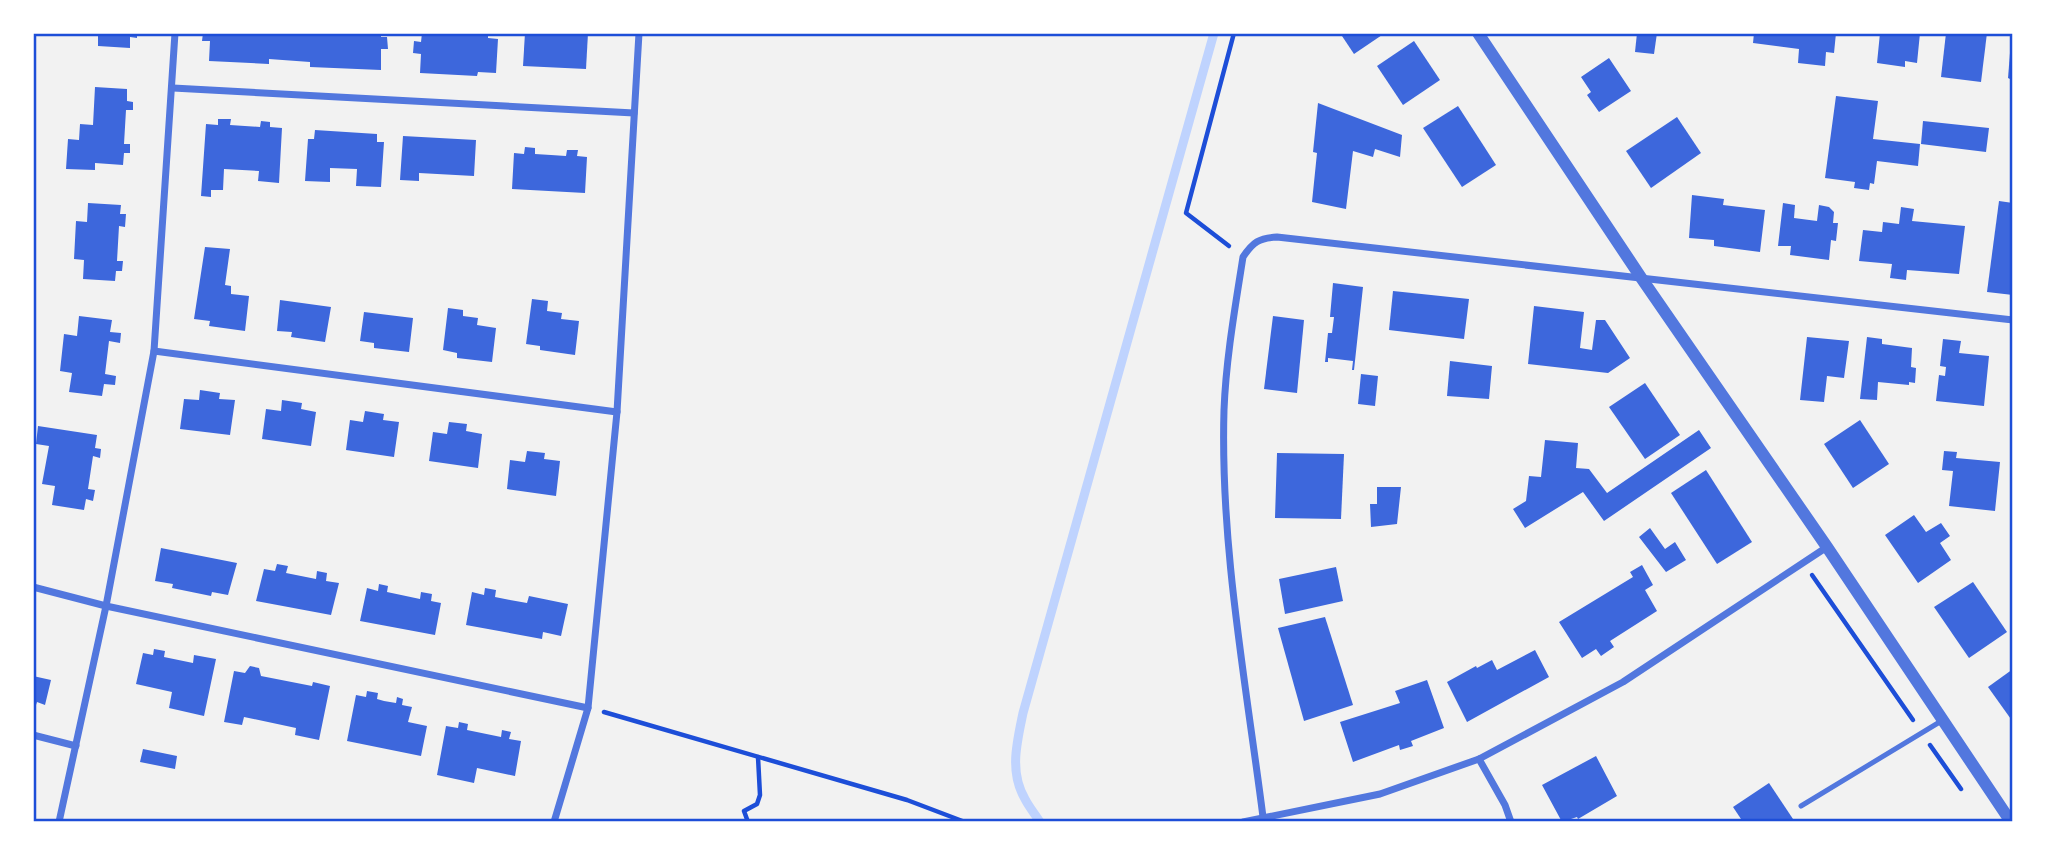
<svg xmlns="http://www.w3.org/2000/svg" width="2046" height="855" viewBox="0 0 2046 855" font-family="Helvetica,sans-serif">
<rect width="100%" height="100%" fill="#f2f2f2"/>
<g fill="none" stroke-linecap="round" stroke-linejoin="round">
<!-- stream -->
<path stroke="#bfd3fe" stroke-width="9" d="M1040,822C1035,814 1029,807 1025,799C1009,772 1017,742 1023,713L1214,33"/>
</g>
<!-- building -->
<g fill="#3d67dc">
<polygon points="98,33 137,33 137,38 130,37 130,48 98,46"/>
<polygon points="203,33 381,33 381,37 387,37 388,49 381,49 381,70 310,67 310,62 269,59 269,64 209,61 210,41 202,41"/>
<polygon points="422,33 488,33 488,38 498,39 496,73 478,72 477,76 420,73 421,54 413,53 414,41 421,42"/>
<polygon points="525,33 588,33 586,69 523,66"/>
<polygon points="1340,33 1385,33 1354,54"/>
<polygon points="1637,33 1657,33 1654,54 1635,52"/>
<polygon points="1754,33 1836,33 1834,53 1826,52 1825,66 1798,63 1799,49 1753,43"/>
<polygon points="1880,33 1920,33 1917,63 1905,61 1905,67 1877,63"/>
<polygon points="1946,33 1987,33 1981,82 1941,77"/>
<polygon points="1414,41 1440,80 1403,105 1377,66"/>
<polygon points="2010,53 2013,53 2013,78 2010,79 2008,78"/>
<polygon points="1609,58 1631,91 1599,112 1587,95 1591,92 1581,77"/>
<polygon points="95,87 127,89 127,101 133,102 133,110 126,110 124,144 130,144 130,153 124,153 123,165 95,163 95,170 66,169 68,139 79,140 80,124 93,125"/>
<polygon points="1836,96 1878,101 1873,139 1920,144 1918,166 1877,161 1874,184 1870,183 1869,190 1854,188 1855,182 1825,178"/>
<polygon points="1318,103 1402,135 1400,157 1375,149 1373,157 1353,151 1346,209 1312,202 1317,153 1313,152"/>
<polygon points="1458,106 1496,165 1462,187 1423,128"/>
<polygon points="1677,117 1701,153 1651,188 1626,151"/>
<polygon points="218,119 231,119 230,125 260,127 261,121 270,122 270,127 282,128 279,183 258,181 259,171 224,169 223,190 211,190 211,197 201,196 206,124 218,125"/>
<polygon points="1923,121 1989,128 1986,152 1921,144"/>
<polygon points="315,130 377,134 377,142 384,142 381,187 356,186 357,169 330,168 330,182 305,181 308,139 314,139"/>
<polygon points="403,136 476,140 474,176 419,173 419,181 400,180"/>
<polygon points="525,147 535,148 535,154 551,155 566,156 567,150 578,150 577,156 587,157 585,193 512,189 514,153 524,154"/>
<polygon points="1692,195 1724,199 1723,205 1765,210 1760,252 1714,246 1714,240 1689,238"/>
<polygon points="1999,201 2013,203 2013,295 1987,292"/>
<polygon points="88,203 121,205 120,214 126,214 125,227 119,226 117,261 123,261 122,271 116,271 115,281 83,279 84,260 74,259 76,221 87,222"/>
<polygon points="1783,203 1795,205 1794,218 1817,221 1819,205 1829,207 1834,212 1833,223 1838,223 1836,241 1831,240 1829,260 1790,255 1791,246 1778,246"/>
<polygon points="1901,207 1914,209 1912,221 1965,226 1959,274 1907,270 1906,280 1890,278 1892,264 1859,261 1863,230 1882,232 1883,222 1899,224"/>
<polygon points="205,247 230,249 225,285 231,286 231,294 249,296 245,331 209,326 210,321 194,319"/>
<polygon points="1333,283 1363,287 1354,370 1352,370 1353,361 1328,358 1328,362 1325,362 1328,333 1332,333 1334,317 1330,317"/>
<polygon points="1393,291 1469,299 1464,339 1389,330"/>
<polygon points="532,299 548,301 547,311 562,313 561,319 579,321 575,355 540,350 540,346 526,344"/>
<polygon points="280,300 331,307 325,342 291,337 292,332 277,331"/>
<polygon points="1534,306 1584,312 1580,348 1592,350 1596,320 1605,320 1630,358 1608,373 1528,364"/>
<polygon points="448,308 463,310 463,316 478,318 477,325 496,328 492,362 457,358 457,353 443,350"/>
<polygon points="364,312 413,318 409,352 374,348 374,343 360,341"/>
<polygon points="79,316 112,320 110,332 121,333 120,343 109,341 105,374 116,376 115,385 104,384 102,396 69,392 72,373 60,371 64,334 77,336"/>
<polygon points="1273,316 1304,320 1297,393 1264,389"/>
<polygon points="1807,337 1849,341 1844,378 1827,376 1824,402 1800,400"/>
<polygon points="1867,337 1882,339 1882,344 1912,348 1911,367 1916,368 1915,383 1909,382 1909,385 1878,382 1877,400 1860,399"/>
<polygon points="1943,339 1961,341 1959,353 1989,356 1984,406 1936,401 1939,375 1945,376 1946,367 1940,366"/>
<polygon points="1450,361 1492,366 1489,399 1447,396"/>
<polygon points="1361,374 1378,376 1375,406 1358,404"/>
<polygon points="1645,383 1680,435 1645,459 1609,407"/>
<polygon points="200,390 220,393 219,399 235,400 230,435 180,429 184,399 199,400"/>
<polygon points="282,400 302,403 301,409 316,412 311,446 262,439 266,409 281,411"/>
<polygon points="365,411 384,414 383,420 399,422 394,457 346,450 350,420 363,422"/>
<polygon points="1860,420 1889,464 1853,488 1824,444"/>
<polygon points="449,422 467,424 466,431 482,434 478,468 429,461 433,432 447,434"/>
<polygon points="38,426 97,435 95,448 101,449 100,458 93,456 88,489 95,490 93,501 86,499 84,510 52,505 55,486 42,484 49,446 36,444"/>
<polygon points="1699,430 1711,448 1604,521 1583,492 1525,528 1513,509 1526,501 1529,476 1541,477 1545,440 1578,443 1576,468 1589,469 1607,493"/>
<polygon points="527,451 545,453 544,459 560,461 556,496 507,489 510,460 525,462"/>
<polygon points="1944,451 1957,452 1956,458 2000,462 1995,511 1949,506 1953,471 1942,470"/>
<polygon points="1277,453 1344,454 1341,519 1275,518"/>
<polygon points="1706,470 1752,542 1717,564 1671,493"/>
<polygon points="1377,487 1401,487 1397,524 1371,527 1370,504 1377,504"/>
<polygon points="1914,515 1926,532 1941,523 1950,536 1940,543 1951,560 1918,583 1885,535"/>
<polygon points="1650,528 1665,549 1675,542 1686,560 1666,572 1639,537"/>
<polygon points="161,548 237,563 228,595 212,592 211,596 172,588 173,584 155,581"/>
<polygon points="277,564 288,566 286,573 316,579 317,571 327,573 326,581 339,583 331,615 256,601 264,569 275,571"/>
<polygon points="1642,565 1653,585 1645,590 1657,611 1610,641 1614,647 1601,656 1596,649 1582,658 1559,622 1633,577 1630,572"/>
<polygon points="1336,567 1343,601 1285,614 1279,579"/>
<polygon points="1973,582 2007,632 1969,658 1934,607"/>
<polygon points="379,584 388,586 387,592 420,599 421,592 432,594 431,601 441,603 435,635 360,621 367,588 378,591"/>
<polygon points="485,588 496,590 495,597 510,600 527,603 529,596 568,604 561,636 543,632 542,639 466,625 472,592 484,595"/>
<polygon points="1325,617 1353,705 1304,721 1278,628"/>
<polygon points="154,649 165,651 164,657 193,663 194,655 216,659 204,716 169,708 172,692 136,684 143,653 153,655"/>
<polygon points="1535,650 1549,677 1467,722 1447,682 1476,666 1477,668 1492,660 1497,670"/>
<polygon points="250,666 259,668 261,676 312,686 313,682 330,686 319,740 295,735 296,728 244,717 242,725 224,722 234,671 245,673"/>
<polygon points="2013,669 2013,722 1988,687"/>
<polygon points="33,676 51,680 45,705 37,702 35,708 33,707"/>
<polygon points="1427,680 1444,728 1411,741 1413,746 1400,750 1399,745 1353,762 1340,722 1400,703 1395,691"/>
<polygon points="367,691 378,693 377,699 384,701 396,703 397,697 403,699 402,705 412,707 408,722 427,726 421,756 347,741 356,695 366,697"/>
<polygon points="459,722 468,724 467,730 501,737 502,730 511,732 509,739 521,741 515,776 477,768 474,783 437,775 446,726 458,728"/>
<polygon points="143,749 177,756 175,769 140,762"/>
<polygon points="1596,756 1617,796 1578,819 1577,817 1562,822 1542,785"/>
<polygon points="1769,783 1795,822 1743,822 1733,807"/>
</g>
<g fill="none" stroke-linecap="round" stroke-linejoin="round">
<!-- path -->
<g stroke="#1d4ed8" stroke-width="4.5">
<polyline points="1229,246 1186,213 1234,33"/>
<polyline points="1812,575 1913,720"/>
<polyline points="604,712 907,800 965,822"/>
<polyline points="1930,745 1961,789"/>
<polyline points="748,822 744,811 757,804 760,795 758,757"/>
</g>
<!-- service -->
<polyline stroke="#5277de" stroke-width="5" points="1801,806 1943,720"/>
<!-- minor -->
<g stroke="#5277de" stroke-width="7">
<polyline points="173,88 634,113"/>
<polyline points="154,351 617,412"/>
<polyline points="33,587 106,606 588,708"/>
<polyline points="33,735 76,746"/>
<polyline points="1479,759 1505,805 1511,822"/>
<path d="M1263,817C1246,683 1220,546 1224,410C1226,359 1235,308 1243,257C1253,242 1259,238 1277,237L2013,320"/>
<polyline points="59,822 106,606 154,351 175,33"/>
<polyline points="554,822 588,708 617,412 639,33"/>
<polyline points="1243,822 1380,794 1479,759 1623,682 1827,547"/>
</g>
<!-- tertiary -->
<polyline stroke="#5277de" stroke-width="12" points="1478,33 1642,279 1827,547 2011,822"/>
</g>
<!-- border -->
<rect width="2046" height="855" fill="none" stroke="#ffffff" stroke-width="70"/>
<rect x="35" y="35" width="1976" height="785" fill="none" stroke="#1d4ed8" stroke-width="2.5"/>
</svg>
